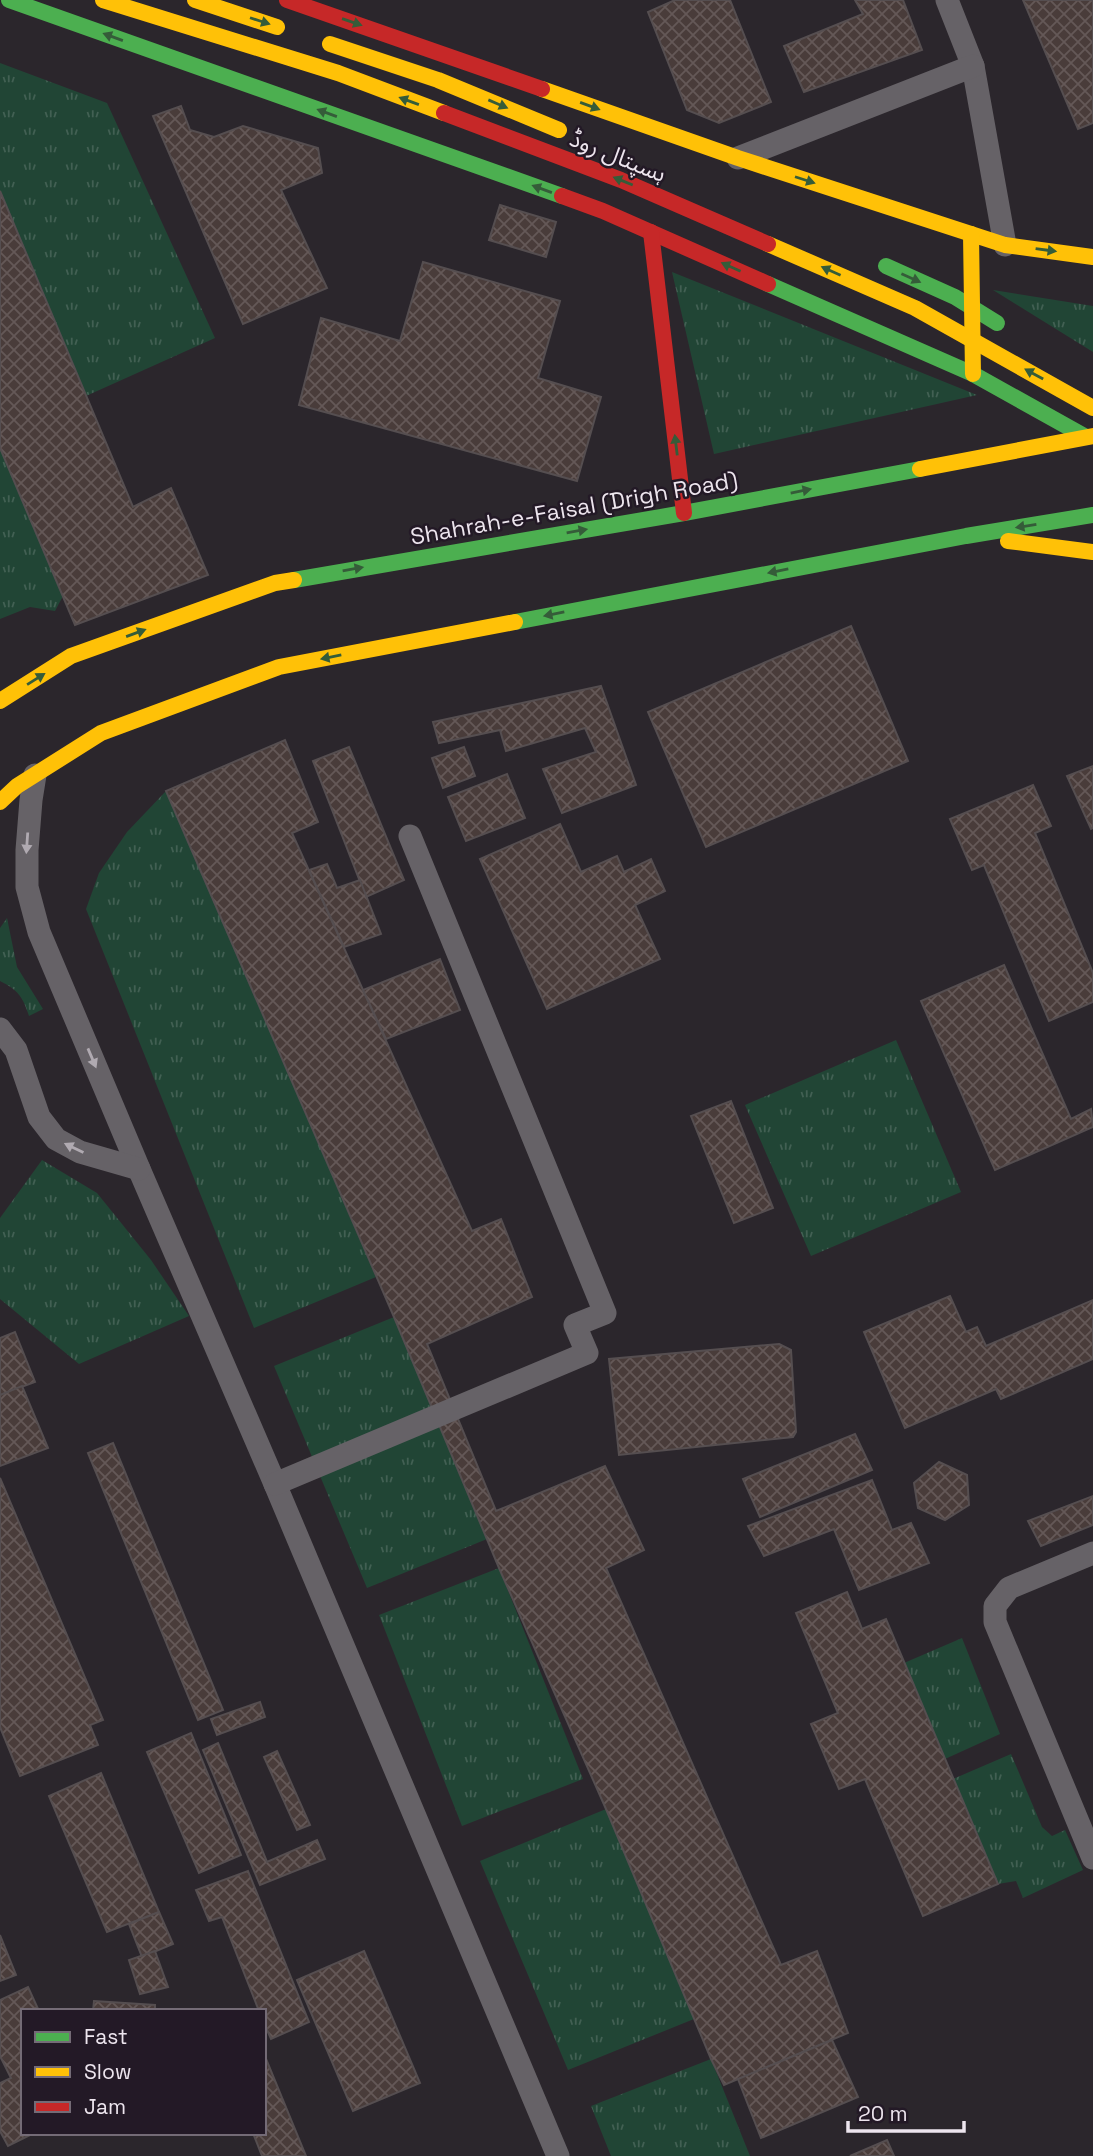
<svg xmlns="http://www.w3.org/2000/svg" width="1093" height="2156" viewBox="0 0 1093 2156" font-family="'Space Grotesk','Noto Sans Arabic',sans-serif">
<defs>
<pattern id="grass-tufts" width="24" height="20" patternUnits="userSpaceOnUse" patternTransform="scale(1.75)"><rect width="24" height="20" fill="#214535"/><path d="M3 7l-1-3M5 7V3M7 7l1-3M15 17l-1-3M17 17v-4M19 17l1-3" fill="none" stroke="#426053"/></pattern>
<pattern id="building-cross-hatch" width="8" height="8" patternUnits="userSpaceOnUse" patternTransform="scale(1.75)"><rect width="8" height="8" fill="#493c3a"/><path d="M0 0l8 8M0 8l8-8" fill="none" stroke="#645857"/></pattern>
</defs>
<rect width="100%" height="100%" fill="#2b262c"/>
<!-- grass -->
<g fill="url(#grass-tufts)">
<polygon points="0,63 107,103 215,338 86,396 0,191"/>
<polygon points="672,272 977,395 714,454"/>
<polygon points="993,290 1093,306 1093,352"/>
<polygon points="0,448 63,596 55,611 30,607 0,619"/>
<polygon points="166,791 376,1277 254,1328 86,909 99,873 127,832"/>
<path d="M7,918L17,967L43,1009L29,1016C23,997 18,990 0,981V928Z"/>
<polygon points="896,1040 961,1192 811,1256 745,1105"/>
<polygon points="42,1160 97,1193 151,1260 189,1316 79,1364 0,1299 0,1218"/>
<polygon points="394,1317 487,1539 367,1588 274,1366"/>
<polygon points="499,1568 583,1779 462,1826 379,1615"/>
<polygon points="962,1638 1000,1734 945,1759 904,1663"/>
<polygon points="1011,1754 1042,1827 1052,1836 1065,1830 1083,1870 1023,1898 1016,1881 998,1884 953,1779"/>
<polygon points="606,1809 694,2019 568,2070 480,1861"/>
<polygon points="711,2059 750,2156 611,2156 591,2106"/>
</g>
<!-- building -->
<g fill="url(#building-cross-hatch)" stroke="#554e50" stroke-width="2">
<polygon points="675,0 730,0 771,102 719,123 687,110 648,12"/>
<polygon points="855,0 903,0 922,50 804,92 784,46 863,14"/>
<polygon points="1023,0 1093,0 1093,123 1078,129"/>
<polygon points="181,106 190,130 214,137 243,126 318,148 322,173 281,190 327,288 243,324 153,116"/>
<polygon points="0,191 133,507 171,488 208,575 75,625 0,448"/>
<polygon points="500,205 556,222 546,257 489,240"/>
<polygon points="423,262 560,301 538,378 601,397 577,481 299,405 321,318 400,341"/>
<polygon points="851,626 908,761 706,847 648,712"/>
<polygon points="601,686 636,785 562,813 543,769 596,752 585,728 506,751 500,730 439,743 433,722"/>
<polygon points="285,740 318,822 292,833 472,1231 501,1219 532,1297 427,1344 496,1511 605,1466 644,1550 606,1568 781,1965 817,1951 848,2033 724,2085 711,2059 606,1809 499,1568 394,1317 166,791"/>
<polygon points="349,747 404,880 366,897 313,761"/>
<polygon points="464,747 475,776 443,788 432,758"/>
<polygon points="1093,766 1093,828 1091,829 1067,776"/>
<polygon points="507,774 525,818 466,841 448,797"/>
<polygon points="1033,785 1051,826 1035,833 1093,973 1093,1002 1049,1021 984,865 972,870 950,819"/>
<polygon points="560,824 581,872 617,856 624,872 651,859 665,891 635,905 660,959 547,1009 480,859"/>
<polygon points="327,864 337,888 360,880 381,934 344,947 309,870"/>
<polygon points="440,959 460,1010 386,1039 363,990"/>
<polygon points="1004,965 1071,1119 1091,1109 1093,1127 995,1170 921,1001"/>
<polygon points="731,1101 773,1208 734,1223 691,1116"/>
<polygon points="950,1296 966,1332 977,1327 986,1346 1093,1300 1093,1359 1001,1399 996,1389 905,1428 864,1332"/>
<polygon points="15,1332 35,1382 0,1395 0,1338"/>
<polygon points="779,1344 791,1350 796,1432 793,1437 619,1455 609,1359"/>
<polygon points="22,1386 48,1448 0,1466 0,1395"/>
<polygon points="855,1434 872,1470 760,1517 743,1479"/>
<polygon points="113,1443 223,1710 198,1720 88,1453"/>
<polygon points="939,1462 967,1475 969,1505 945,1520 918,1508 914,1483"/>
<polygon points="0,1478 103,1720 90,1725 98,1745 20,1776 0,1727"/>
<polygon points="872,1480 892,1530 911,1523 929,1563 859,1590 834,1529 764,1556 748,1526"/>
<polygon points="1093,1496 1093,1525 1041,1546 1028,1521"/>
<polygon points="847,1592 862,1629 886,1619 998,1884 923,1916 865,1779 839,1789 811,1724 838,1713 796,1613"/>
<polygon points="260,1702 265,1717 217,1735 211,1719"/>
<polygon points="191,1733 241,1855 199,1873 147,1752"/>
<polygon points="218,1743 267,1862 317,1840 325,1859 260,1885 203,1750"/>
<polygon points="277,1751 310,1825 297,1830 264,1757"/>
<polygon points="101,1773 159,1912 107,1932 49,1796"/>
<polygon points="248,1871 309,2022 271,2039 264,2023 264,2011 259,2011 222,1917 209,1921 196,1890"/>
<polygon points="159,1912 173,1944 142,1957 129,1924"/>
<polygon points="0,1935 16,1975 0,1981"/>
<polygon points="155,1951 168,1987 140,1994 129,1960"/>
<polygon points="364,1951 420,2083 353,2111 297,1980"/>
<polygon points="28,1987 39,2011 23,2011 23,2133 34,2133 8,2146 0,2131 0,2083 11,2078 0,2056 0,2000"/>
<polygon points="94,2001 155,2005 155,2011 93,2011"/>
<polygon points="832,2040 858,2097 761,2138 738,2079"/>
<polygon points="264,2054 306,2156 262,2156 253,2133 264,2133"/>
<polygon points="887,2140 894,2156 850,2156"/>
</g>
<g fill="none" stroke-linecap="round" stroke-linejoin="round">
<!-- lane -->
<g stroke="#666267" stroke-width="23">
<polyline points="947,0 973,66 1005,245"/>
<polyline points="738,158 973,66"/>
<polyline points="35,775 31,800 27,850 27,887 39,932 139,1169 275,1484 558,2156"/>
<polyline points="0,1029 16,1050 39,1117 56,1139 80,1152 139,1169"/>
<polyline points="275,1484 587,1353 575,1325 605,1313 410,836"/>
<polyline points="1093,1553 1009,1588 995,1606 995,1622 1093,1858"/>
</g>
<!-- fast -->
<g stroke="#4caf50" stroke-width="16">
<polyline points="9,0 562,196"/>
<polyline points="886,266 955,297 997,323"/>
<polyline points="768,284 973,374 1086,437"/>
<polyline points="294,580 684,513 920,469"/>
<polyline points="515,622 966,536 1093,515"/>
</g>
<!-- slow -->
<g stroke="#ffc107" stroke-width="16">
<polyline points="103,0 338,73 444,113"/>
<polyline points="195,0 277,27"/>
<polyline points="330,44 438,80 559,130"/>
<polyline points="542,89 738,158 1005,245 1093,257"/>
<polyline points="971,234 973,374"/>
<polyline points="768,244 915,308 1093,408"/>
<polyline points="920,469 1093,436"/>
<polyline points="1008,541 1093,552"/>
<polyline points="0,701 71,656 275,583 294,580"/>
<polyline points="0,802 17,786 101,733 279,667 515,622"/>
</g>
<!-- jam -->
<g stroke="#c62828" stroke-width="16">
<polyline points="287,0 542,89"/>
<polyline points="444,113 621,180 768,244"/>
<polyline points="562,196 603,211 768,284"/>
<polyline points="651,232 684,513"/>
</g>
</g>
<!-- one-way arrows -->
<defs><path id="oneway-solid" d="M-6-.8H1V-3.2L6.5 0L1 3.2V.8H-6Z" transform="scale(1.75)"/></defs>
<g fill="#355c39">
<use href="#oneway-solid" transform="translate(260 21) rotate(18)"/>
<use href="#oneway-solid" transform="translate(352 22) rotate(19)"/>
<use href="#oneway-solid" transform="translate(113 37) rotate(-160)"/>
<use href="#oneway-solid" transform="translate(409 101) rotate(-160)"/>
<use href="#oneway-solid" transform="translate(498 104) rotate(23)"/>
<use href="#oneway-solid" transform="translate(590 106) rotate(20)"/>
<use href="#oneway-solid" transform="translate(327 113) rotate(-160)"/>
<use href="#oneway-solid" transform="translate(805 180) rotate(18)"/>
<use href="#oneway-solid" transform="translate(623 181) rotate(-158)"/>
<use href="#oneway-solid" transform="translate(542 189) rotate(-160)"/>
<use href="#oneway-solid" transform="translate(1046 250) rotate(8)"/>
<use href="#oneway-solid" transform="translate(731 267) rotate(-156)"/>
<use href="#oneway-solid" transform="translate(831 271) rotate(-156)"/>
<use href="#oneway-solid" transform="translate(911 278) rotate(24)"/>
<use href="#oneway-solid" transform="translate(1034 374) rotate(-151)"/>
<use href="#oneway-solid" transform="translate(676 445) rotate(-97)"/>
<use href="#oneway-solid" transform="translate(801 491) rotate(-11)"/>
<use href="#oneway-solid" transform="translate(1026 526) rotate(171)"/>
<use href="#oneway-solid" transform="translate(577 531) rotate(-10)"/>
<use href="#oneway-solid" transform="translate(353 569) rotate(-10)"/>
<use href="#oneway-solid" transform="translate(778 571) rotate(169)"/>
<use href="#oneway-solid" transform="translate(554 614) rotate(169)"/>
<use href="#oneway-solid" transform="translate(136 633) rotate(-20)"/>
<use href="#oneway-solid" transform="translate(331 657) rotate(169)"/>
<use href="#oneway-solid" transform="translate(36 679) rotate(-32)"/>
</g>
<g fill="#b0aab1">
<use href="#oneway-solid" transform="translate(27 843) rotate(94)"/>
<use href="#oneway-solid" transform="translate(92 1058) rotate(67)"/>
<use href="#oneway-solid" transform="translate(74 1148) rotate(-154)"/>
</g>
<g text-anchor="middle" stroke-width="5" stroke-linejoin="round" paint-order="stroke">
<!-- street labels -->
<g font-size="23" fill="#ede5ee" stroke="#231926">
<text transform="translate(618 156) rotate(22)" y="8">ہسپتال روڈ</text>
<text transform="translate(574 508) rotate(-10)" y="8">Shahrah-e-Faisal (Drigh Road)</text>
</g>
</g>
<!-- legend -->
<rect x="21" y="2009" width="245" height="126" fill="#231926" stroke="#746b76" stroke-width="2"/>
<rect x="35" y="2032" width="35" height="10" fill="#4caf50" stroke="#746b76" stroke-width="2"/>
<text x="84" y="2044" font-size="21" fill="#ede5ee">Fast</text>
<rect x="35" y="2067" width="35" height="10" fill="#ffc107" stroke="#746b76" stroke-width="2"/>
<text x="84" y="2079" font-size="21" fill="#ede5ee">Slow</text>
<rect x="35" y="2102" width="35" height="10" fill="#c62828" stroke="#746b76" stroke-width="2"/>
<text x="84" y="2114" font-size="21" fill="#ede5ee">Jam</text>
<!-- scale -->
<path d="M848 2121v10h116v-10" fill="none" stroke="#ede5ee" stroke-width="3.5"/>
<text x="858" y="2121" font-size="21" fill="#ede5ee" stroke="#231926" stroke-width="5" paint-order="stroke">20 m</text>
</svg>
